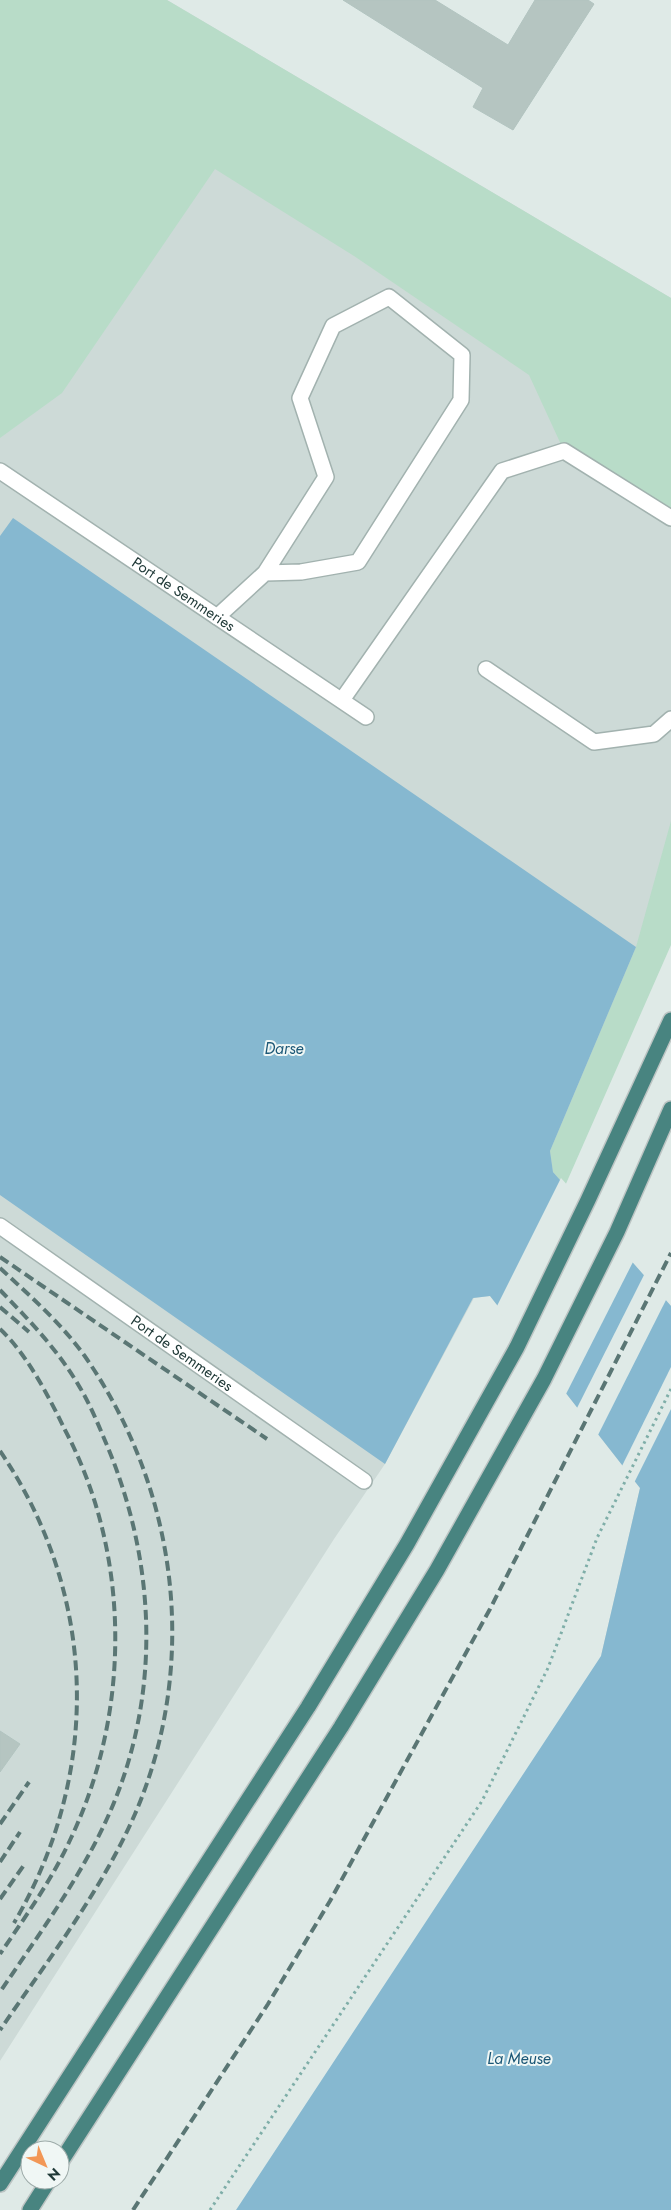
<svg xmlns="http://www.w3.org/2000/svg" width="671" height="2210" viewBox="0 0 671 2210" font-family="Jost,sans-serif">
<rect width="100%" height="100%" fill="#dfeae7"/>
<!-- built -->
<polygon fill="#cddad7" points="0,0 167,0 671,298 671,859 553,1172 671,1306 671,1515 601,1656 640,1488 490,1296 474,1298 385,1464 334,1539 0,2061"/>
<!-- green -->
<g fill="#b8dcc8">
<polygon points="0,0 167,0 671,298 671,518 564,451 529,375 354,256 215,169 62,393 0,438"/>
<polygon points="671,821 671,945 565,1186 553,1172 550,1151 636,947"/>
</g>
<!-- water -->
<polygon fill="#86b8d0" points="13,518 636,947 550,1151 553,1172 671,1306 671,2210 236,2210 601,1656 640,1488 490,1296 473,1298 385,1464 0,1195 0,536"/>
<!-- pier -->
<g fill="#dfeae7">
<polygon points="561,1178 634,1260 565,1396 496,1308"/>
<polygon points="645,1273 667,1298 597,1437 576,1410"/>
<polygon points="671,1367 671,1409 634,1483 621,1468"/>
</g>
<!-- building -->
<g fill="#b5c5c1" stroke="#b2c4c0">
<polygon points="343,0 435,0 508,45 535,0 588,0 594,4 513,130 473,107 483,88"/>
<polygon points="0,1731 20,1744 0,1772"/>
</g>
<g fill="none" stroke-linecap="round" stroke-linejoin="round">
<!-- service casing -->
<g stroke="#a2b2af" stroke-width="18">
<g id="service">
<path id="s1" d="M0,471L366,717"/>
<polyline points="217,617 265,573 301,572 358,562 461,400 462,355 389,297 333,326 300,398 326,477 265,573"/>
<polyline points="486,669 594,742 654,734 671,719"/>
<polyline points="342,700 502,471 564,451 671,518"/>
<path id="s2" d="M0,1226L364,1481"/>
</g>
</g>
<!-- trunk casing -->
<g stroke="#bcc4c3" stroke-width="18">
<g id="trunk">
<polyline points="60,2163 341,1727 437,1570 544,1379 617,1232 671,1109"/>
<polyline points="0,2184 308,1707 407,1544 517,1347 588,1200 671,1020"/>
<polyline points="30,2210 49,2180"/>
</g>
</g>
<!-- path -->
<polyline stroke="#7faea8" stroke-width="3" stroke-dasharray="2.5 4" stroke-linecap="butt" points="210,2210 482,1801 548,1668 597,1538 671,1389"/>
<!-- service -->
<use href="#service" stroke="#fff" stroke-width="15"/>
<!-- trunk -->
<use href="#trunk" stroke="#488480" stroke-width="15"/>
<!-- rail -->
<g stroke="#5a7674" stroke-width="4" stroke-dasharray="10 5" stroke-linecap="butt">
<polyline points="0,1257 267,1439"/>
<path d="M0,1268C30,1296 60,1322 84,1355C178,1489 200,1663 135,1814C101,1892 47,1961 0,2030"/>
<path d="M0,1290C29,1320 58,1350 79,1386C90,1404 98,1424 106,1443C156,1561 162,1693 110,1812C82,1876 39,1934 0,1992"/>
<polyline points="0,1307 29,1332"/>
<path d="M0,1329C27,1354 49,1397 65,1430C131,1555 131,1711 71,1838C52,1880 25,1917 0,1954"/>
<path d="M0,1451C98,1595 102,1773 14,1923"/>
<polyline points="0,1824 29,1782"/>
<polyline points="0,1862 20,1832"/>
<polyline points="0,1899 24,1865"/>
<polyline points="133,2210 268,2004 330,1901 490,1609 671,1253"/>
</g>
</g>
<g text-anchor="middle" stroke-width="4" stroke-linejoin="round" paint-order="stroke">
<!-- street labels -->
<g font-size="15" fill="#203a38" stroke="#f0f7f5">
<text dy="5" stroke="none"><textPath href="#s1" startOffset="221">Port de Semmeries</textPath></text>
<text dy="5" stroke="none"><textPath href="#s2" startOffset="222">Port de Semmeries</textPath></text>
</g>
<!-- water labels -->
<g font-size="16" font-style="italic" fill="#1b5776" stroke="#f0f7f5">
<text x="284" y="1054">Darse</text>
<text x="519" y="2064">La Meuse</text>
</g>
</g>
<!-- north arrow -->
<g transform="translate(45 2165) rotate(136)"><circle r="24" fill="#f0f7f5" stroke="#9daba9"/>
<path d="M0-4L9 19L0 12L-9 19Z" fill="#f29756"/>
<text y="-8" font-size="14" font-weight="bold" text-anchor="middle" fill="#203a38">N</text>
</g>
</svg>
